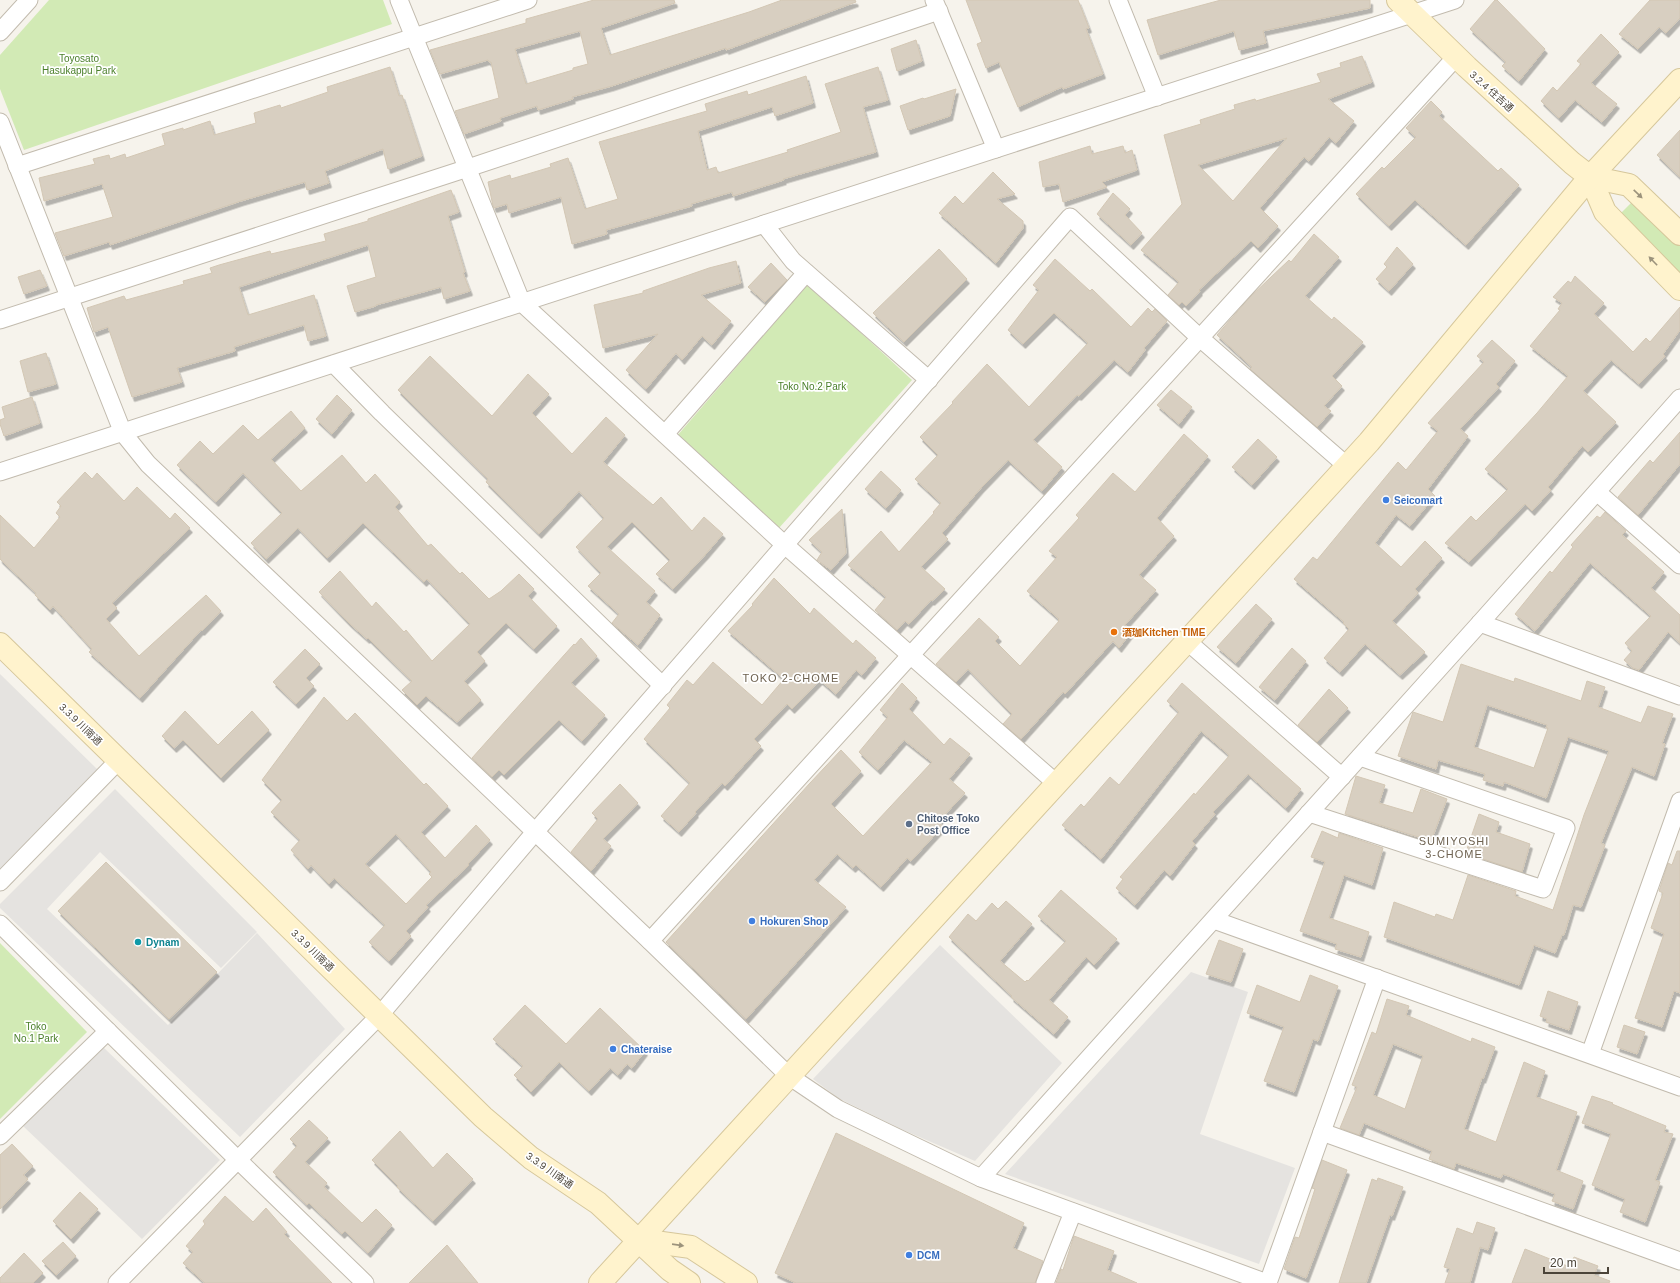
<svg xmlns="http://www.w3.org/2000/svg" width="1680" height="1283" viewBox="0 0 1680 1283" font-family="Arial,'Noto Sans JP',sans-serif">
<defs>
<filter id="shadow"><feDropShadow dx="2.5" dy="4.5" stdDeviation="0" flood-color="#0004"/></filter>
</defs>
<rect width="100%" height="100%" fill="#f6f3ec"/>
<!-- green -->
<g fill="#d2eab5">
<polygon points="49,0 383,0 392,24 24,150 0,89 0,55"/>
<polygon points="1633,201 1680,246 1680,276 1620,214"/>
<polygon points="808,284 912,380 779,528 677,436"/>
<polygon points="0,943 87,1032 0,1119"/>
</g>
<!-- parking -->
<g fill="#e5e3e0">
<polygon points="0,674 98,770 0,872"/>
<polygon points="115,789 257,932 221,968 100,852 47,909 168,1025 257,933 345,1029 240,1137 0,908 0,904"/>
<polygon points="940,945 1062,1063 975,1161 901,1129 838,1098 813,1079"/>
<polygon points="1191,972 1248,992 1200,1134 1295,1168 1259,1264 1005,1174"/>
<polygon points="103,1047 220,1160 142,1239 23,1126"/>
</g>
<!-- building -->
<g fill="#d8cfc1" stroke="#d3c7b4" fill-rule="evenodd" filter="url(#shadow)">
<path d="M594,0H674L675,3L601,28L610,55L749,12L782,0H855L856,2L726,50V48L612,86L572,97L573,99L538,110L537,106L500,118L501,121L464,134L455,111L499,98L491,62H489L488,60L440,74L430,50L526,23V19ZM580,31L588,64L573,68V70L526,84L515,49Z"/>
<polygon points="966,0 1078,0 1089,28 1086,29 1103,74 1063,89 1062,87 1018,107 999,62 986,68 977,44 982,42"/>
<polygon points="1221,0 1370,0 1370,8 1263,31 1266,43 1239,50 1234,31 1158,55 1147,20"/>
<polygon points="1495,0 1497,0 1545,49 1519,81 1502,66 1506,62 1470,29"/>
<polygon points="1650,0 1680,0 1680,18 1666,33 1659,27 1638,49 1619,34"/>
<polygon points="1601,34 1619,52 1591,83 1617,104 1602,122 1575,100 1559,118 1541,101 1553,87 1557,91 1581,64 1577,61"/>
<polygon points="916,40 922,61 897,71 891,49"/>
<path d="M1362,56L1372,82L1328,99L1354,121L1336,143L1329,137L1309,161L1304,157L1260,208L1278,226L1258,248L1251,241L1199,290L1200,291L1186,306L1182,302L1179,305L1168,295L1179,282L1141,250L1182,204L1164,135L1201,124L1200,120L1235,109L1234,105L1255,99L1256,101L1321,82L1317,74L1341,67L1340,63ZM1287,138L1233,201L1198,165Z"/>
<polygon points="390,67 399,96 402,95 422,156 388,169 383,149 325,171 329,183 307,190 305,182 241,201 110,245 109,242 64,256 55,233 113,217 102,184 44,201 39,178 95,164 93,159 109,155 110,159 125,154 126,158 165,145 162,134 183,128 183,130 210,121 214,135 256,123 254,113 280,105 281,108 328,92 327,87"/>
<polygon points="878,67 888,100 863,107 876,152 783,179 784,180 733,196 732,192 691,204 692,206 606,230 607,234 572,244 561,197 509,213 507,204 494,208 493,206 488,182 510,175 511,179 551,167 550,164 568,158 585,209 618,199 599,142 707,111 705,104 747,91 748,95 806,76 813,103 775,116 772,107 698,131 707,170 716,167 718,173 788,152 787,150 841,132 825,84"/>
<polygon points="956,89 950,116 908,130 900,106 923,98 924,99"/>
<polygon points="1431,101 1442,112 1439,116 1498,171 1501,168 1519,185 1466,245 1415,200 1389,226 1356,194 1382,167 1384,169 1416,137 1406,128"/>
<polygon points="1680,130 1680,177 1657,155"/>
<polygon points="1090,146 1092,154 1123,146 1125,153 1132,150 1137,170 1102,182 1107,187 1063,202 1059,184 1043,187 1039,162"/>
<polygon points="993,172 1015,194 997,199 1023,221 1023,228 996,263 939,213 955,196 963,204"/>
<polygon points="451,190 459,212 448,216 465,272 463,273 470,291 444,299 441,287 376,305 376,306 355,312 347,286 376,277 368,245 239,287 248,315 314,295 326,336 308,341 304,325 234,347 235,351 177,368 182,382 132,397 108,327 94,332 87,308 124,296 126,300 184,284 183,281 212,273 210,268 219,265 270,251 271,254 326,241 324,234 368,221 368,219"/>
<polygon points="1113,193 1130,209 1125,215 1142,233 1131,245 1097,214"/>
<polygon points="1314,234 1339,257 1305,296 1332,320 1334,317 1363,342 1332,376 1342,386 1324,406 1331,411 1317,427 1250,369 1252,367 1217,335 1250,297 1289,260 1291,262"/>
<polygon points="1397,247 1413,264 1389,291 1376,279 1387,267 1384,264"/>
<polygon points="939,249 967,279 904,342 873,313"/>
<polygon points="1055,259 1090,291 1092,289 1131,327 1148,308 1152,312 1155,309 1167,321 1144,348 1145,350 1128,372 1114,360 1079,396 1077,395 1033,440 1062,467 1042,491 1008,460 981,488 942,533 948,539 921,567 945,589 932,601 931,600 909,624 905,621 897,630 875,610 886,597 848,565 881,531 899,552 934,513 933,512 941,503 915,479 938,455 920,437 953,403 952,402 987,364 1029,407 1088,343 1054,313 1023,344 1008,330 1039,290 1033,285"/>
<polygon points="736,261 741,283 701,295 731,321 712,345 702,336 682,360 676,353 646,389 626,370 658,334 603,348 594,305 643,293 643,291 709,268"/>
<polygon points="771,263 787,280 765,302 748,287"/>
<polygon points="40,270 47,286 24,294 18,277"/>
<polygon points="1575,276 1604,303 1594,314 1633,352 1646,338 1650,342 1680,307 1680,330 1663,354 1665,356 1639,384 1611,360 1583,391 1616,422 1588,452 1582,446 1548,487 1551,490 1532,511 1525,504 1469,562 1445,543 1471,516 1476,521 1508,489 1485,469 1537,413 1568,376 1530,346 1560,310 1558,309 1562,303 1553,297 1568,281 1571,283"/>
<polygon points="1492,340 1515,361 1496,384 1499,387 1460,429 1468,436 1428,489 1435,496 1410,526 1396,515 1375,543 1401,567 1425,541 1442,558 1415,589 1418,593 1392,621 1425,652 1400,675 1365,644 1340,672 1324,658 1349,629 1343,623 1344,622 1294,579 1313,557 1317,560 1398,462 1406,470 1438,431 1428,423 1484,362 1477,356"/>
<polygon points="46,353 56,384 28,392 20,361"/>
<polygon points="430,356 492,416 528,374 549,394 532,413 572,454 606,417 625,435 603,462 653,505 661,497 692,531 704,517 723,534 705,555 673,589 656,574 670,560 632,522 607,547 655,591 646,602 660,615 638,645 612,623 619,614 588,586 601,573 576,547 604,518 579,491 539,534 486,482 488,479 398,390"/>
<polygon points="1171,390 1192,407 1179,424 1157,405"/>
<polygon points="337,395 352,410 332,434 316,419"/>
<polygon points="32,397 40,423 4,436 0,424 0,420 5,418 2,407"/>
<polygon points="291,411 305,428 271,459 301,491 342,455 366,483 375,474 400,502 395,507 428,546 431,544 460,574 462,572 489,599 501,591 519,574 534,589 528,596 557,626 534,649 506,623 477,652 485,661 464,681 481,700 457,722 426,696 417,705 402,690 412,681 368,638 367,639 349,623 319,592 340,571 372,607 376,602 404,632 406,630 432,661 470,624 427,579 424,582 363,523 327,558 298,528 266,559 251,543 282,513 243,473 216,502 177,465 200,441 213,454 243,425 258,440"/>
<polygon points="1680,432 1680,464 1638,515 1618,497 1650,460 1653,463"/>
<polygon points="1184,434 1208,456 1157,518 1174,536 1139,575 1156,590 1125,625 1132,631 1119,648 1113,641 1065,694 1063,692 1021,739 1003,724 1012,714 968,669 956,682 936,664 979,618 999,637 995,641 1020,666 1059,621 1058,620 1059,619 1027,591 1057,557 1049,551 1079,518 1076,515 1113,473 1135,492"/>
<polygon points="1258,439 1277,457 1252,485 1232,467"/>
<polygon points="881,471 901,490 886,508 865,489"/>
<polygon points="85,472 92,479 97,473 124,501 137,487 170,519 175,513 190,528 112,603 117,608 106,619 139,656 206,595 221,611 202,631 201,630 140,698 89,652 92,649 53,606 50,610 35,595 36,593 0,559 0,515 34,548 60,517 56,513 61,506 57,502"/>
<polygon points="842,509 846,553 831,570 817,560 822,552 809,540"/>
<polygon points="1605,512 1626,531 1622,535 1664,572 1651,588 1680,615 1680,643 1668,632 1639,670 1633,668 1624,660 1632,651 1625,643 1651,616 1590,563 1535,631 1515,614 1550,571 1552,573 1573,547 1571,545 1597,516 1600,518"/>
<polygon points="774,578 810,614 814,608 853,644 856,640 876,658 862,675 856,670 836,694 820,680 792,709 787,704 754,739 761,746 725,786 722,783 695,812 696,813 679,832 661,816 690,783 644,739 670,708 667,705 687,680 693,685 713,662 762,705 784,679 728,631 753,605 752,604"/>
<polygon points="1256,604 1272,619 1236,663 1217,647"/>
<polygon points="581,638 597,656 571,683 605,715 582,741 559,720 504,775 499,770 492,777 472,758 574,644 575,645"/>
<polygon points="1292,648 1306,661 1275,700 1259,687"/>
<polygon points="305,649 320,664 306,678 314,686 296,704 273,682"/>
<path d="M1461,664L1514,682L1515,678L1581,701L1587,681L1605,687L1598,707L1641,723L1648,706L1673,714L1662,743L1665,744L1654,776L1632,767L1601,843L1605,845L1581,907L1573,905L1564,935H1562L1555,953L1534,945L1519,985L1384,937L1394,902L1435,917L1436,914L1453,920L1468,875L1516,891L1515,896L1553,910L1584,815L1609,751L1568,737L1546,798L1504,782L1503,786L1483,780L1485,774L1438,760L1436,769L1398,756L1413,712L1443,722ZM1487,705L1547,725L1546,728H1548L1534,768L1474,747Z"/>
<polygon points="902,683 917,698 909,709 944,745 950,738 970,754 949,779 965,793 938,822 943,826 911,861 907,858 881,887 856,865 853,868 837,854 814,880 846,907 746,1019 666,942 810,783 841,750 861,771 831,804 863,836 932,762 904,740 878,770 859,752 888,717 880,710"/>
<polygon points="1182,683 1301,789 1286,808 1248,774 1213,812 1215,814 1192,841 1195,844 1170,876 1164,870 1135,905 1116,888 1123,879 1120,877 1194,793 1195,795 1229,756 1228,754 1201,731 1101,859 1062,825 1081,804 1084,807 1110,777 1119,785 1179,712 1167,701"/>
<polygon points="1329,689 1348,708 1317,742 1298,725"/>
<path d="M324,697L347,721L355,713L424,785L426,783L448,806L421,832L445,858L476,825L490,840L468,864L469,865L426,905L428,907L406,931L411,936L389,961L369,942L385,925L334,878L329,884L311,865L308,869L291,850L300,840L271,812L282,800L262,780ZM396,834L431,872L429,874L432,877L406,904L365,864Z"/>
<polygon points="185,711 218,745 252,711 269,730 221,778 183,740 174,748 162,736"/>
<polygon points="1356,776 1385,785 1379,803 1413,813 1421,789 1447,799 1431,841 1345,814"/>
<polygon points="620,784 638,803 603,839 611,846 591,871 571,852 598,819 592,813"/>
<polygon points="1479,814 1499,822 1496,832 1530,844 1522,872 1474,856 1475,855 1466,852"/>
<polygon points="1322,831 1338,838 1339,833 1383,848 1372,885 1344,875 1329,918 1369,932 1361,957 1335,949 1337,944 1300,931 1325,862 1311,857"/>
<polygon points="1677,851 1680,851 1680,993 1674,991 1662,1027 1635,1018 1664,934 1651,928 1663,893 1659,891 1668,863 1672,865"/>
<polygon points="106,862 217,972 169,1019 58,911"/>
<polygon points="1061,890 1117,939 1094,965 1086,957 1049,1000 1068,1017 1054,1034 1011,997 1012,996 949,937 968,914 976,921 992,903 998,909 1006,901 1032,924 1000,961 1025,982 1027,980 1028,981 1066,941 1038,916"/>
<polygon points="1219,940 1243,949 1231,982 1206,974"/>
<polygon points="1310,975 1338,986 1318,1041 1313,1039 1294,1092 1264,1081 1284,1027 1247,1013 1257,985 1300,1002"/>
<polygon points="1548,991 1578,1002 1569,1030 1546,1022 1547,1019 1540,1016"/>
<path d="M1387,999L1409,1006L1406,1015L1471,1042L1472,1038L1495,1047L1483,1079L1482,1078L1464,1129L1496,1142L1524,1062L1545,1071L1536,1097L1577,1112L1556,1170L1583,1181L1573,1209L1552,1201L1555,1194L1503,1174L1501,1178L1456,1163L1454,1169L1429,1159L1432,1151L1364,1123L1359,1135L1340,1128L1357,1087L1352,1085L1372,1032L1376,1034ZM1393,1044L1423,1056L1405,1109L1373,1095Z"/>
<polygon points="525,1005 566,1044 600,1008 645,1051 632,1068 627,1064 618,1075 610,1068 589,1091 559,1062 531,1092 514,1075 523,1066 493,1039"/>
<polygon points="1624,1025 1645,1032 1637,1054 1617,1047"/>
<polygon points="1592,1096 1613,1103 1612,1104 1666,1126 1664,1132 1673,1134 1655,1180 1660,1182 1645,1222 1620,1212 1625,1199 1592,1185 1611,1134 1582,1123"/>
<polygon points="309,1120 328,1138 305,1162 327,1183 324,1187 362,1223 376,1209 392,1225 368,1253 345,1231 342,1234 309,1203 307,1205 273,1172 297,1146 290,1139"/>
<polygon points="400,1131 433,1168 447,1153 473,1179 433,1221 397,1187 398,1186 372,1160"/>
<polygon points="836,1133 1024,1223 1013,1248 1043,1261 1035,1283 796,1283 775,1273"/>
<polygon points="12,1144 33,1166 23,1175 28,1179 0,1209 0,1155"/>
<polygon points="1322,1160 1347,1170 1306,1278 1284,1269 1295,1237 1299,1238 1315,1189 1312,1188"/>
<polygon points="1378,1178 1403,1187 1392,1216 1390,1215 1366,1283 1339,1283 1372,1179 1377,1181"/>
<polygon points="80,1192 98,1209 71,1239 53,1221"/>
<polygon points="225,1196 253,1222 266,1208 287,1232 284,1234 332,1283 205,1283 183,1263 193,1252 186,1246 205,1224 203,1221"/>
<polygon points="1477,1222 1495,1228 1488,1250 1480,1247 1470,1283 1445,1283 1450,1269 1444,1267 1457,1228 1473,1234"/>
<polygon points="1074,1236 1114,1251 1107,1270 1137,1283 1056,1283 1061,1269 1063,1270"/>
<polygon points="63,1242 76,1256 56,1275 42,1261"/>
<polygon points="447,1245 478,1283 409,1283"/>
<polygon points="1525,1249 1570,1267 1574,1257 1598,1266 1594,1275 1610,1281 1609,1283 1512,1283"/>
<polygon points="24,1253 43,1273 33,1283 0,1283 0,1278"/>
</g>
<g fill="none" stroke-linecap="round" stroke-linejoin="round">
<!-- street casing -->
<g stroke="#c2bbae" stroke-width="19">
<g id="street">
<polyline points="399,0 522,303 785,545 1056,783"/>
<polyline points="934,0 996,149"/>
<polyline points="1118,0 1157,97"/>
<polyline points="0,32 29,0"/>
<polyline points="0,122 123,433 148,464 650,941 789,1076 838,1109 981,1178 1267,1283"/>
<polyline points="17,166 528,0"/>
<polyline points="764,224 793,261 929,380"/>
<polyline points="0,320 468,168 939,11"/>
<polyline points="334,364 382,413 663,686"/>
<polyline points="665,434 806,273"/>
<polyline points="0,472 1455,0"/>
<polyline points="1597,492 1680,565"/>
<polyline points="1480,623 1680,696"/>
<polyline points="1188,642 1342,777"/>
<polyline points="1309,813 1543,889 1566,828 1360,757"/>
<polyline points="0,882 119,760"/>
<polyline points="1214,920 1680,1087"/>
<polyline points="0,924 238,1160 365,1283"/>
<polyline points="650,941 1456,57"/>
<polyline points="1590,1054 1680,801"/>
<polyline points="1322,1132 1680,1261"/>
<polyline points="0,1136 108,1031"/>
<polyline points="981,1178 1480,623 1680,398"/>
<polyline points="117,1283 379,1016 535,832 1070,217 1200,338 1347,466"/>
<polyline points="1045,1283 1073,1212"/>
<polyline points="1268,1283 1377,978"/>
</g>
</g>
<!-- secondary casing -->
<g stroke="#d6c79b" stroke-width="24">
<g id="secondary">
<polyline points="1398,0 1467,67 1572,163 1590,177 1629,185 1680,234"/>
<polyline points="1590,177 1605,212 1680,289"/>
<polyline points="0,644 483,1117 531,1158 598,1203 670,1270 689,1283"/>
<polyline points="640,1240 691,1247 746,1283"/>
<polyline points="600,1283 1369,442 1590,177 1680,80"/>
</g>
</g>
<!-- street -->
<use href="#street" stroke="#fff" stroke-width="17"/>
<!-- secondary -->
<use href="#secondary" stroke="#fff3cd" stroke-width="22"/>
</g>
<!-- one-way arrows -->
<defs><path id="oneway-solid" d="M-6-.8H1V-3.2L6.5 0L1 3.2V.8H-6Z"/></defs>
<g fill="#9c937c">
<use href="#oneway-solid" transform="translate(1638 194) rotate(44)"/>
<use href="#oneway-solid" transform="translate(1653 261) rotate(-134)"/>
<use href="#oneway-solid" transform="translate(678 1245) rotate(8)"/>
</g>
<!-- markers -->
<g fill="#3f7fe0" stroke="#fff" stroke-width="1.5">
<circle cx="1386" cy="500" r="4"/>
<circle cx="752" cy="921" r="4"/>
<circle cx="613" cy="1049" r="4"/>
<circle cx="909" cy="1255" r="4"/>
</g>
<circle fill="#e8710a" stroke="#fff" stroke-width="1.5" cx="1114" cy="632" r="4"/>
<circle fill="#5c6f8a" stroke="#fff" stroke-width="1.5" cx="909" cy="824" r="4"/>
<circle fill="#0f9aa8" stroke="#fff" stroke-width="1.5" cx="138" cy="942" r="4"/>
<g text-anchor="middle" stroke-width="3.5" stroke-linejoin="round" paint-order="stroke">
<!-- park labels -->
<g font-size="10" fill="#4a7f2a" stroke="#fff">
<text x="79" y="62">Toyosato<tspan x="79" dy="12">Hasukappu Park</tspan></text>
<text x="812" y="390">Toko No.2 Park</text>
<text x="36" y="1030">Toko<tspan x="36" dy="12">No.1 Park</tspan></text>
</g>
<!-- street labels -->
<g font-size="10" fill="#4b4439" stroke="#fff">
<text transform="translate(1492 91) rotate(42)" y="4">3.2.4 住吉通</text>
<text transform="translate(81 724) rotate(44)" y="4">3.3.9 川南通</text>
<text transform="translate(313 950) rotate(44)" y="4">3.3.9 川南通</text>
<text transform="translate(550 1170) rotate(35)" y="4">3.3.9 川南通</text>
</g>
<!-- shop labels -->
<g font-size="10" font-weight="bold" fill="#366cbe" stroke="#fff" text-anchor="start">
<text x="1394" y="504">Seicomart</text>
<text x="760" y="925">Hokuren Shop</text>
<text x="621" y="1053">Chateraise</text>
<text x="917" y="1259">DCM</text>
</g>
<!-- food labels -->
<g font-size="10" font-weight="bold" fill="#c56008" stroke="#fff" text-anchor="start">
<text x="1122" y="636">酒珈Kitchen TIME</text>
</g>
<!-- service labels -->
<g font-size="10" font-weight="bold" fill="#4e5e75" stroke="#fff" text-anchor="start">
<text x="917" y="822">Chitose Toko<tspan x="917" dy="12">Post Office</tspan></text>
</g>
<!-- culture labels -->
<g font-size="10" font-weight="bold" fill="#0d838f" stroke="#fff" text-anchor="start">
<text x="146" y="946">Dynam</text>
</g>
<!-- neighbourhood labels -->
<g font-size="11" letter-spacing="1" fill="#6e6250" stroke="#fff">
<text x="791" y="682">TOKO 2-CHOME</text>
<text x="1454" y="845">SUMIYOSHI<tspan x="1454" dy="13">3-CHOME</tspan></text>
</g>
</g>
<!-- scale -->
<path d="M1544 1267v6h64v-6" fill="none" stroke="#4b4439" stroke-width="2"/>
<text x="1550" y="1267" font-size="12" fill="#4b4439" stroke="#ffffff" stroke-width="3" paint-order="stroke">20 m</text>
</svg>
